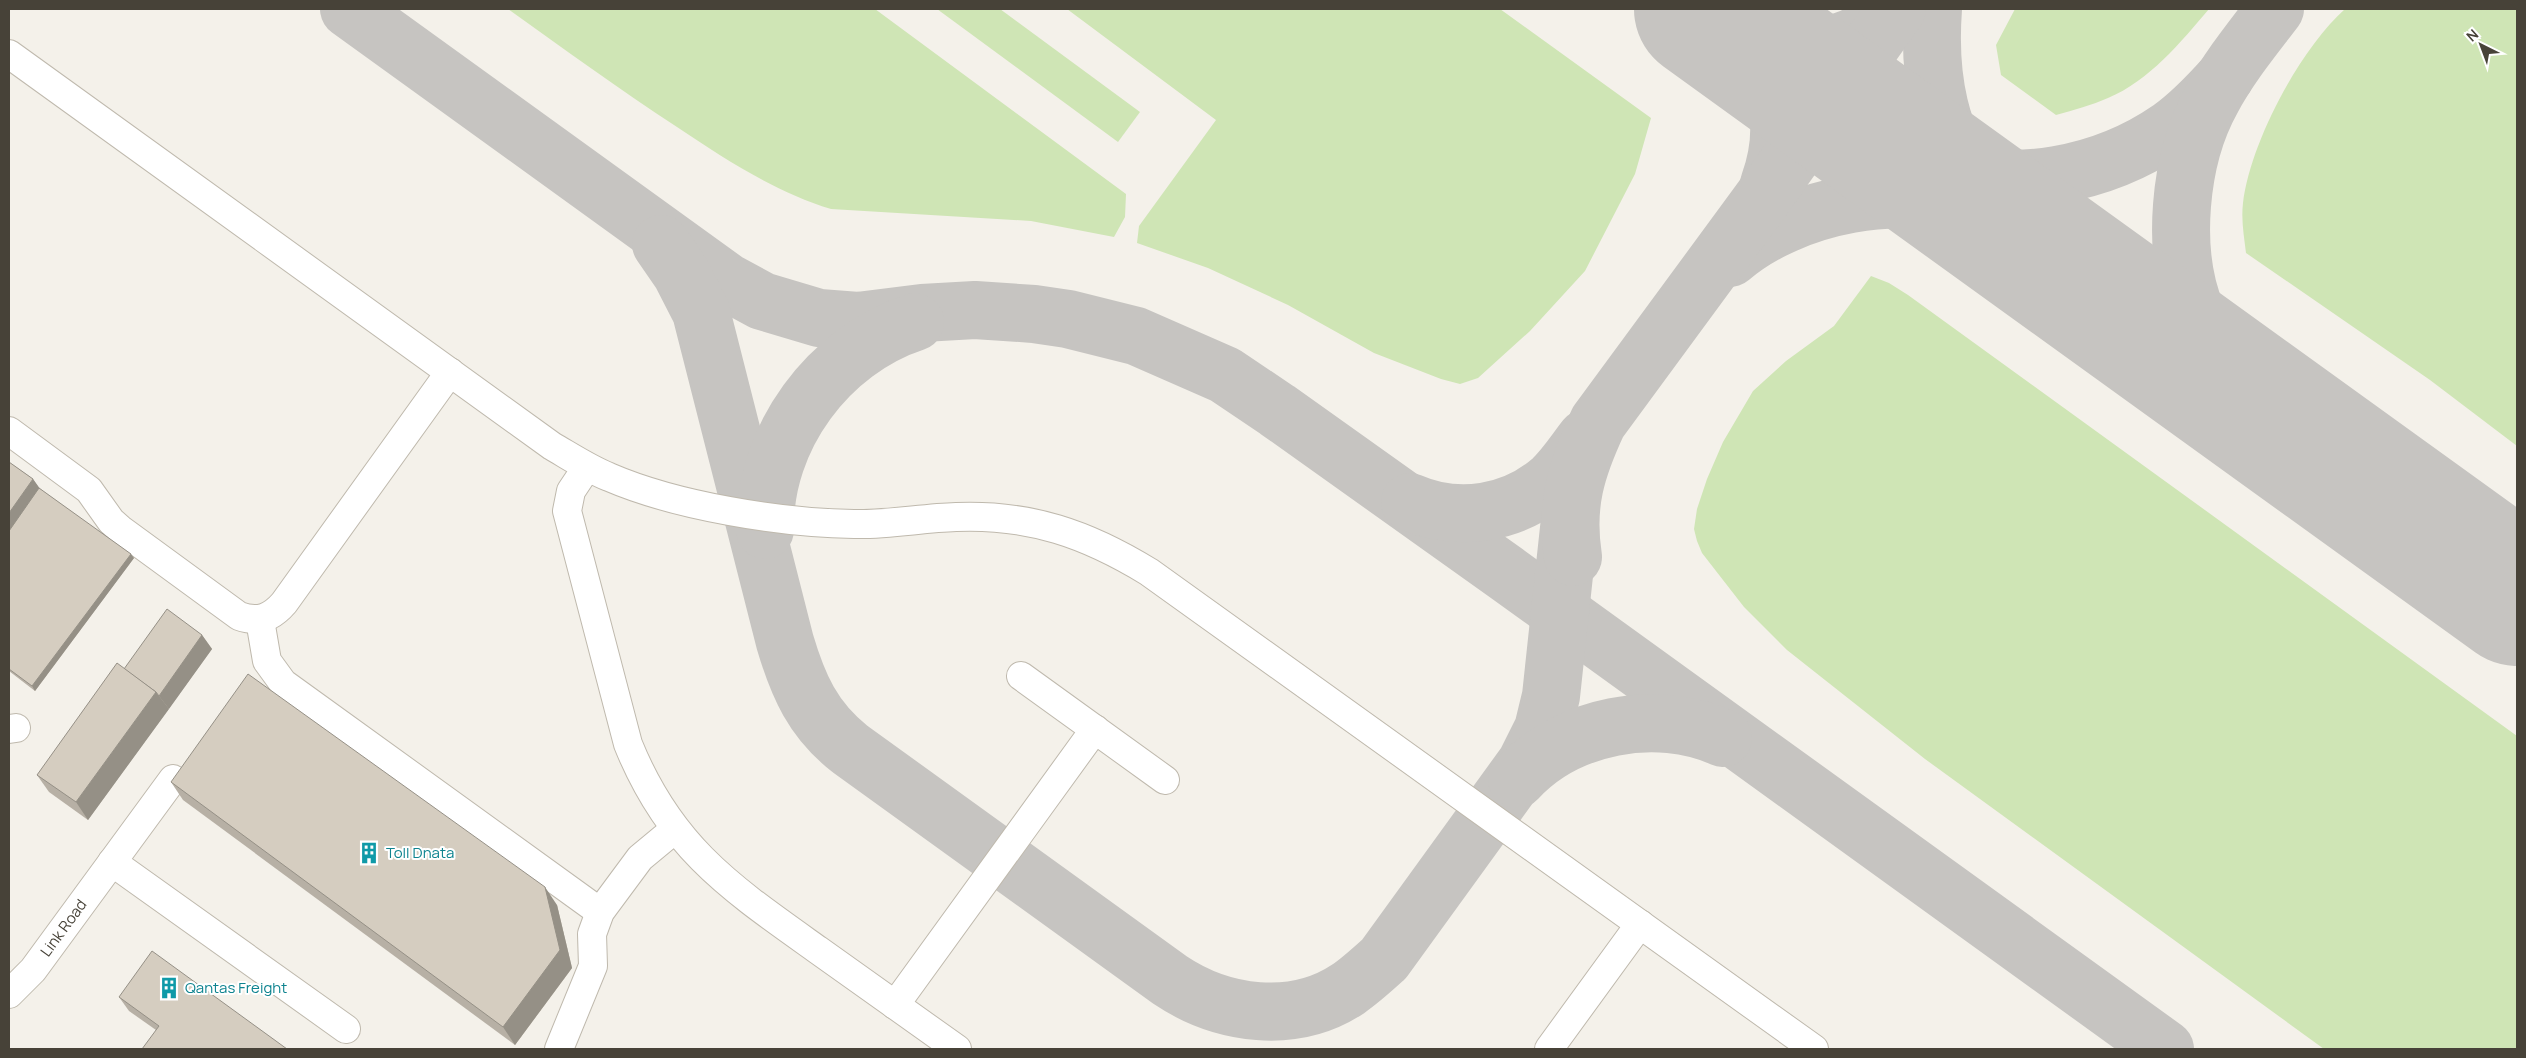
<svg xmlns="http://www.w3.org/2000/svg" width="2526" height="1058" viewBox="0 0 2526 1058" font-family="Manrope,sans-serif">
<rect width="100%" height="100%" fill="#f4f1ea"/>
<!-- green -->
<g fill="#cfe5b5">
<path d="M508,9H875L1126,194L1125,217L1114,237L1031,221L831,209C775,192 725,159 677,127C619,89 564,49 508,9Z"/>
<polygon points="937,9 1000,9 1140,112 1118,142"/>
<polygon points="1067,9 1500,9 1651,118 1635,174 1585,271 1530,331 1478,378 1460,384 1441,379 1374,353 1288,305 1208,268 1137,243 1139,226 1216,120"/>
<path d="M2015,9H2209C2181,42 2149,81 2108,98C2092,105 2074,110 2056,115L2001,75L1996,45Z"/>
<path d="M2345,9H2517V446L2430,380L2246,253C2244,236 2241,220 2243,203C2250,143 2300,49 2345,9Z"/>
<polygon points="1871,276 1889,283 1908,295 2517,736 2517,1049 2324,1049 1925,759 1787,650 1744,607 1702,553 1697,541 1694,529 1697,509 1707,479 1723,442 1753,391 1786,361 1834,326"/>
</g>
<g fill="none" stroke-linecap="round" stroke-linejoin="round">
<!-- taxiway -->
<g stroke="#c6c4c1" stroke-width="58">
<polyline points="349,9 727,282 762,301 819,318 858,321 922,313 975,310 1034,314 1068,319 1136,336 1225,375 1277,410 1506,573 2165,1049"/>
<path d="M1700,9C1715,20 1732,30 1746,43C1784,79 1786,138 1769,184"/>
<path d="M1933,9C1928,78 1939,136 1980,194"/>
<path d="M1726,19C1734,25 1742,32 1751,37C1797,59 1854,47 1890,12"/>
<path d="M1822,93L1834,98C1866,121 1898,149 1935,164C2010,195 2105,174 2170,129C2191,114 2208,96 2225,77"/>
<path d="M661,244L681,273L701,312L785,642C798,686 813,720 850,749L1170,980C1222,1015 1294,1025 1348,989C1361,980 1373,969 1384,959L1526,763L1543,729L1551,696L1570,519"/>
<path d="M1730,258C1792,205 1906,181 1982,216C2009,228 2033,250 2057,268"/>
<path d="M2207,365C2305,436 2407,505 2517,557"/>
<path d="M2240,386C2222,364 2207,341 2197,315C2170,252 2179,158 2212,99C2229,67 2253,38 2275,9"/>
<path d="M1410,502C1458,523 1513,514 1552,480C1565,468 1575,452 1586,438"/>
<path d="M765,530C763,438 829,350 915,322"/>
<path d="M1573,557C1565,505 1576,469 1598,422L1762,199L1897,9"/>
<path d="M1517,779C1567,725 1656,708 1723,738"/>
</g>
<!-- runway -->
<polyline stroke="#c6c4c1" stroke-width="142" points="1705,9 2517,595"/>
<!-- minor casing -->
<g stroke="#bfb9ad" stroke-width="30">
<g id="minor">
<path d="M9,54L552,446C571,457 589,469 609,477C676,506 781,523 854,524C888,525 922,518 956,517C1030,514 1087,534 1149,572L1814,1049"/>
<path d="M9,431L89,490L111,521L120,529L239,616C258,623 271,618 284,603L450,372"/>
<path d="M587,467L571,491L567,511L628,744C670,848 731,888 818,950C864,983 910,1016 957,1049"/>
<polyline points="260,620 267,661 283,683 600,912"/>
<polyline points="1021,676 1165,780"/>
<polyline points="9,729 16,728"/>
<polyline points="112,862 346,1029"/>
<path id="s1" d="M9,994L33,970L173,779"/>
<polyline points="895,1005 1095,729"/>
<polyline points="559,1049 593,966 592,934 600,912 640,858 675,829"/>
<polyline points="1549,1049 1640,924"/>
</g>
</g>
<!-- minor -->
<use href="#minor" stroke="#fff" stroke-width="28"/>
</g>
<!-- wall -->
<g fill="#b7b0a5">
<polygon points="9,462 33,479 39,488 134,558 35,691 9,671"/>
<polygon points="202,635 212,649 88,820 49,792 37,775 124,669"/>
<polygon points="171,782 557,905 572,968 515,1045 183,800"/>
<polygon points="119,997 287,1049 156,1030 129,1011"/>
</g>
<!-- shaded-wall -->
<g fill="#959086">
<polygon points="33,479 43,493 9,540 9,513"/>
<polygon points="131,554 134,558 35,691 32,686"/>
<polygon points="202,635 212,649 169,709 159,696"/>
<polygon points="156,692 169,709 88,820 76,802"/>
<polygon points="545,887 557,905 572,968 515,1045 503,1027"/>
</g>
<!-- building -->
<g fill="#d5cdc0" stroke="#959086">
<polygon points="9,462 33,479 9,513"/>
<polygon points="39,488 131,554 32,686 9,669 9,531"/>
<polygon points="167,609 202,635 159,696 156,692 124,669"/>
<polygon points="117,663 156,692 76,802 37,775"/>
<polygon points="248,674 545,887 560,950 503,1027 171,782"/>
<polygon points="152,951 287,1049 142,1049 159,1026 119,997"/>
</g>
<!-- icons -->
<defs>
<g id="building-bare" transform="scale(1.725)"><path d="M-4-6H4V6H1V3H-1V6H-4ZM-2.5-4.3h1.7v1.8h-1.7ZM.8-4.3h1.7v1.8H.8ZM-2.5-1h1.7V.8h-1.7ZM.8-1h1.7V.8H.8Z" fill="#0f9aa8" stroke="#fff" stroke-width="2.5" paint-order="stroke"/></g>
</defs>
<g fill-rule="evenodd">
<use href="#building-bare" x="369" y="853"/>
<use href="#building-bare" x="169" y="988"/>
</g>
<g text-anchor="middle" stroke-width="4" stroke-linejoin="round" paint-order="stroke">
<!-- culture labels -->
<g font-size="15" fill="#0d838f" stroke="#fff" text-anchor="start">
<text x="386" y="858">Toll Dnata</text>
<text x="185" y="993">Qantas Freight</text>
</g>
<!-- street labels -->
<g font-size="15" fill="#474238" stroke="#fff">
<text dy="5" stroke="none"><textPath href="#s1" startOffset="86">Link Road</textPath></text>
</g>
</g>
<!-- border -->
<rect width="2526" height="1058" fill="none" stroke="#474238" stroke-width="20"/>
<!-- north arrow -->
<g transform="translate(2481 45) rotate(318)" stroke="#ffffff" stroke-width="4" paint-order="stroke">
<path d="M0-4L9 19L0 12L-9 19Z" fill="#474238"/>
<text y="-8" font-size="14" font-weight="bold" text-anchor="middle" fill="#474238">N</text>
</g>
</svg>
